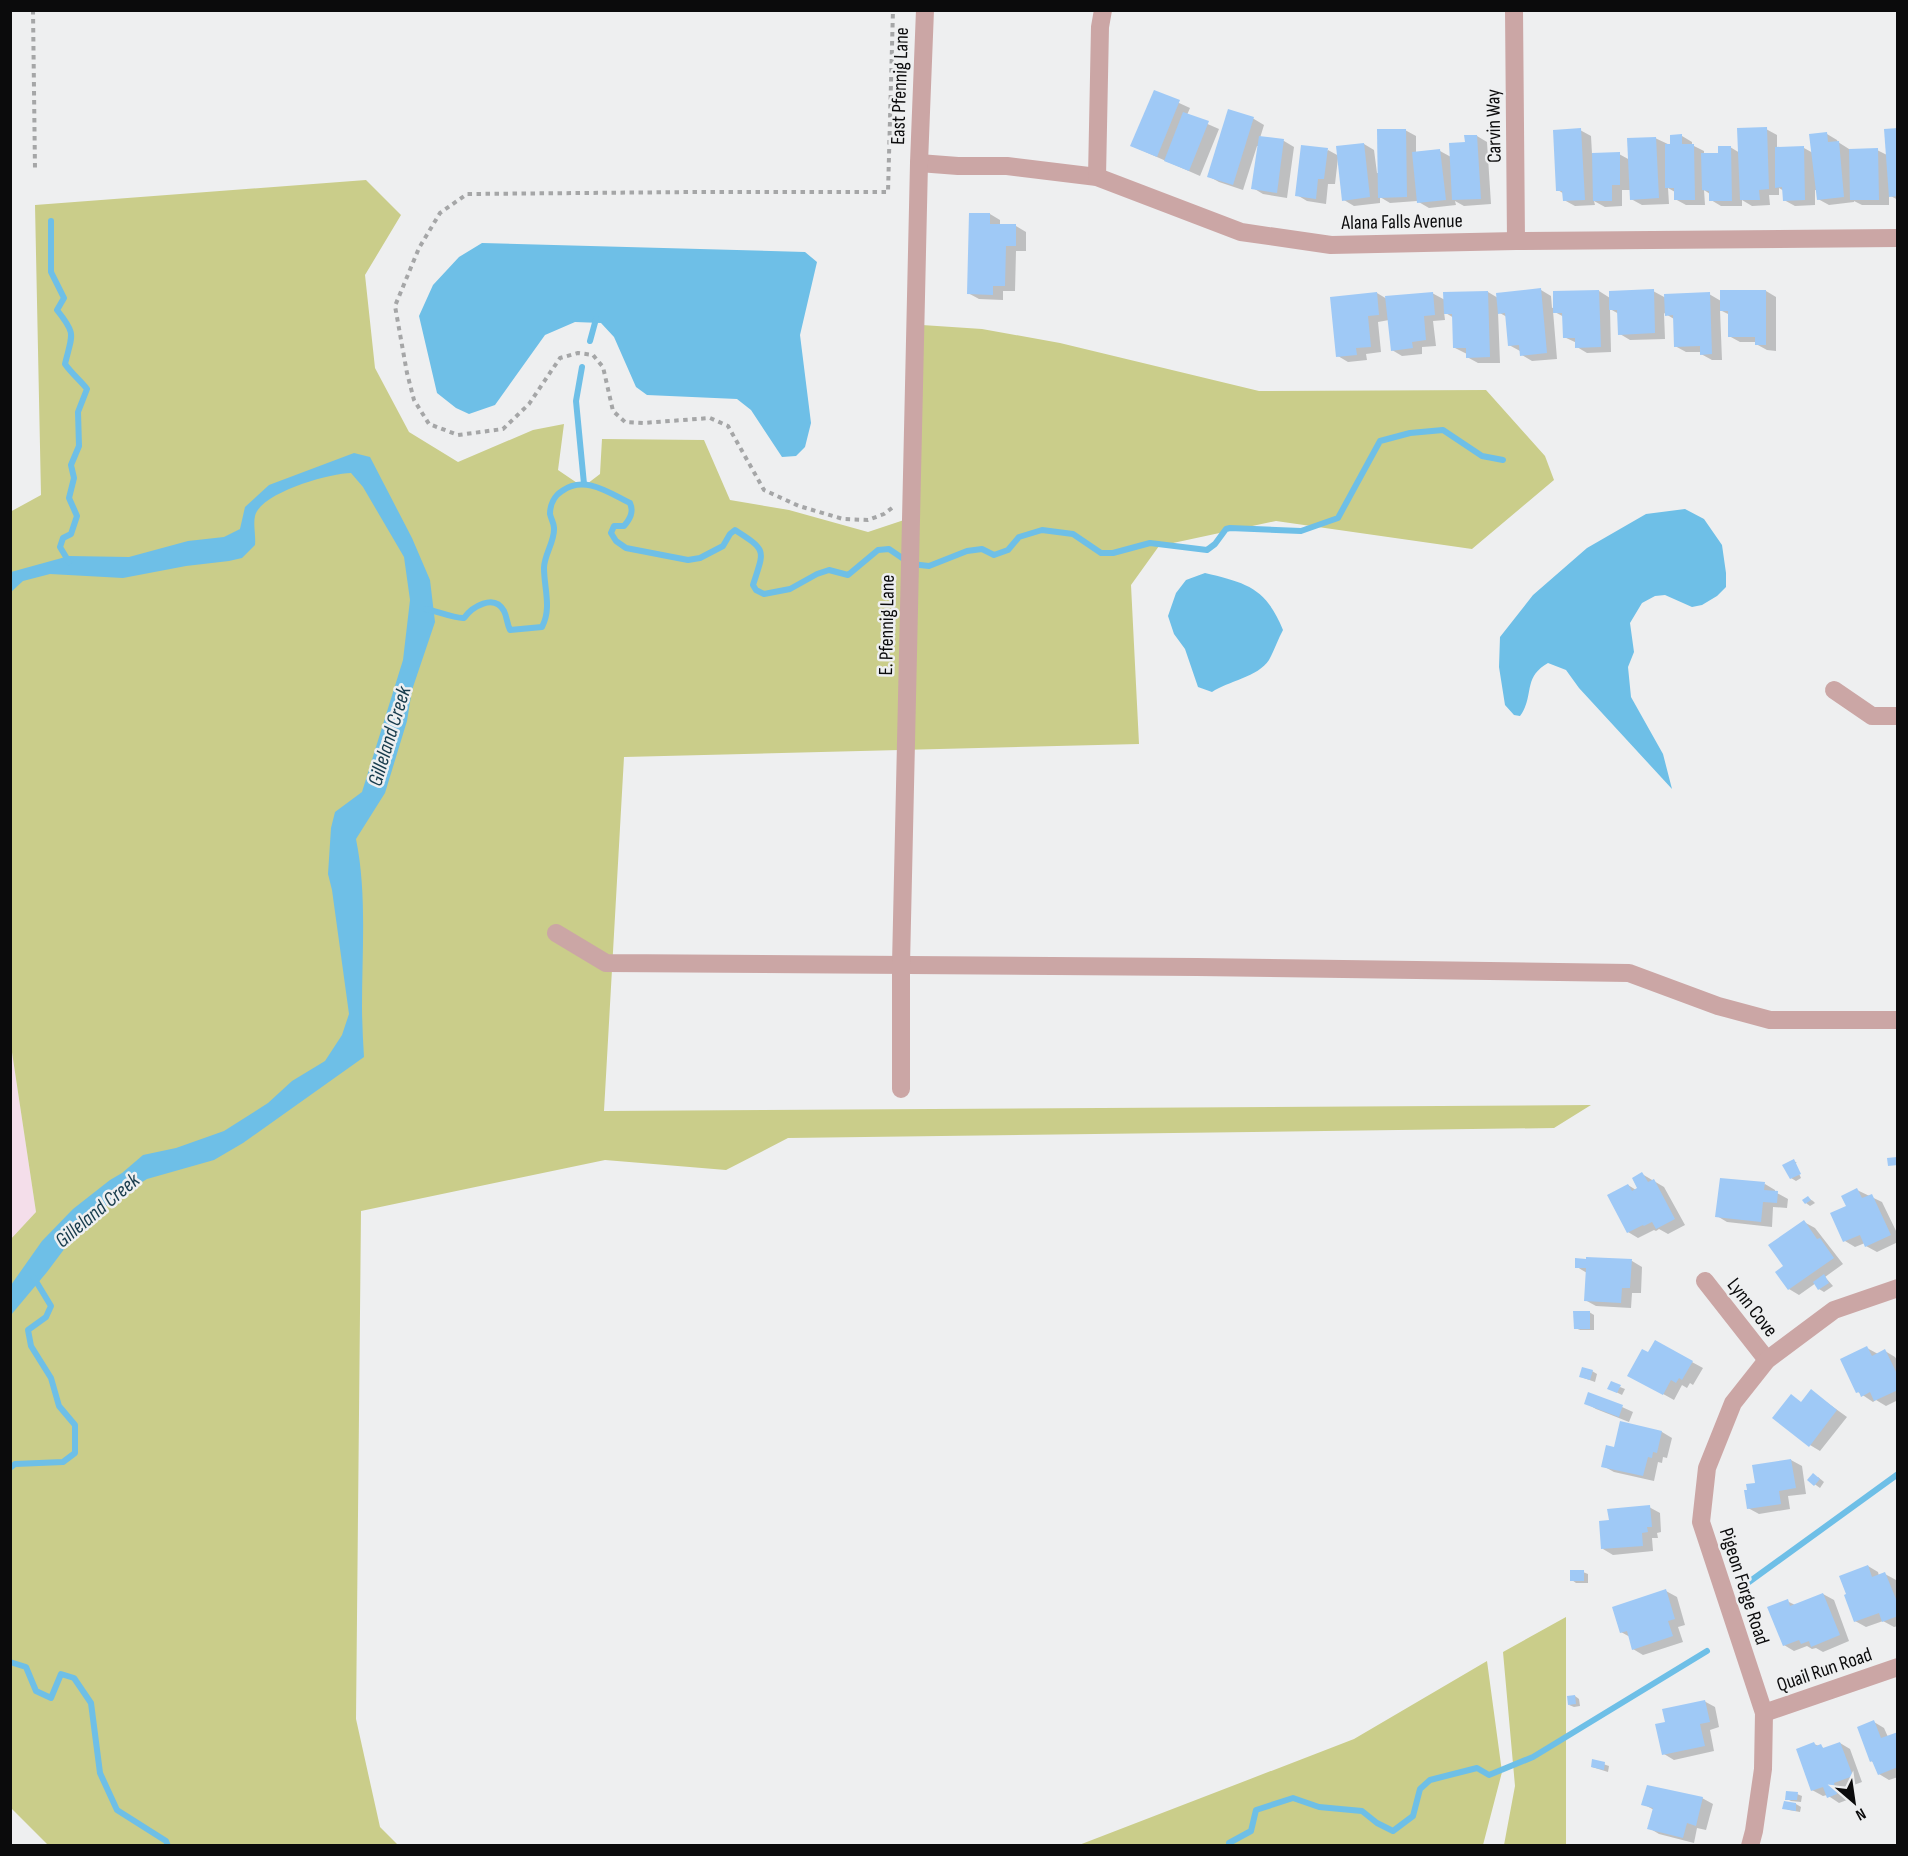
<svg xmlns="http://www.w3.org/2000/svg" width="1908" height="1856" viewBox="0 0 1908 1856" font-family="'Sofia Sans Condensed',sans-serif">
<rect width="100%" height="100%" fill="#eeeff0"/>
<!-- commercial -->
<polygon fill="#f4deea" points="10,1039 36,1212 11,1240 10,1240"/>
<!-- green -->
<g fill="#cacd8a">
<polygon points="366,180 401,215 365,275 375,368 409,432 458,462 533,430 564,424 558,470 583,487 600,474 602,439 704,440 730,500 789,510 868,532 904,520 922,325 982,329 1060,343 1259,391 1486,390 1545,456 1554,480 1472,549 1276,521 1159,546 1131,585 1139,744 624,757 604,1111 1591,1105 1554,1128 788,1138 726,1170 605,1160 361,1211 356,1719 380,1827 398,1845 48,1845 11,1808 10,1240 36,1212 10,1039 10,512 41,495 35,205"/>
<polygon points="1566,1617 1566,1845 1504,1845 1515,1786 1503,1652"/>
<polygon points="1487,1661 1502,1772 1483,1845 1079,1845 1354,1739"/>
</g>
<!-- water -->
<g fill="#6ebfe7">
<polygon points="482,243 805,252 817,262 800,335 811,423 805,447 796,456 782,457 751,410 737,399 647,395 636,387 614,337 601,323 575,322 545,335 495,405 469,414 456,408 437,393 419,316 433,285 459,257"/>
<path d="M354,453L370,457L412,538L430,580L435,622L412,690L407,721L385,793L356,839C367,893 362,950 362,1006C362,1023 363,1040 364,1057L243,1143L214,1160L147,1179L111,1201L65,1248L47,1272L11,1315V1285L42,1241L73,1209L110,1180L122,1173L143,1155L176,1148L224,1131L268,1103L292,1081L325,1061L342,1035L349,1014L332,890L328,874L331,828L335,812L362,792L403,660L410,600L404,557L363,487L351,473C330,473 260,493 255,516C253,525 256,536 255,545L242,558L229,561L186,566L123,578L50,574L23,581L11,592V572L69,556L129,557L188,541L224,537L240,529L245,507L269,485Z"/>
<path d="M1685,509L1704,519L1722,545L1726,573V587L1717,596L1702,605L1692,607L1665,595L1655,596L1642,603L1630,623L1634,652L1628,667L1631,697L1663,754L1672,789L1579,688L1566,670L1548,663C1522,678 1535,695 1520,716L1514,715L1505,705L1499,667L1500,637L1533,595L1587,548L1646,514Z"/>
<path d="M1205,573C1247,583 1266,588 1283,630C1278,639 1274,651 1269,660C1258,677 1228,681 1212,692L1198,687L1185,649L1174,634L1168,616L1176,593L1186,580Z"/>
</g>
<!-- shadow -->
<g fill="#0003">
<polygon points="1155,92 1190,108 1187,115 1219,129 1200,176 1132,146"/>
<polygon points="1229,111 1254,119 1264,125 1260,138 1284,141 1294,147 1287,198 1263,194 1253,188 1259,146 1257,146 1243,190 1219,182 1208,176"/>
<polygon points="1766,129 1777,135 1777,149 1804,148 1813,153 1827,134 1837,140 1838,142 1849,149 1849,150 1877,150 1887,155 1898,129 1898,200 1889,195 1889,205 1862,205 1854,201 1854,202 1829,205 1818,199 1817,190 1815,190 1815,205 1795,206 1784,200 1784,191 1779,188 1779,195 1769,195 1770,205 1752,206 1742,200 1742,206 1721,206 1711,200 1710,194 1704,190 1705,205 1686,205 1675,199 1675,192 1668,188 1669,204 1642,205 1631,199 1631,190 1622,190 1622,206 1605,207 1594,201 1595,205 1575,206 1564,200 1564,194 1558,190 1580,130 1591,136 1592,154 1619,154 1630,160 1655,138 1672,146 1682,136 1692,142 1692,145 1704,151 1704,155 1719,154 1730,147 1740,153"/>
<polygon points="1405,130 1416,136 1416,153 1440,151 1451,157 1477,136 1487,142 1491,204 1464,206 1455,201 1456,205 1429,208 1417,201 1390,203 1380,197 1380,203 1354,206 1344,200 1338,158 1335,184 1328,184 1326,204 1307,201 1297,195 1328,150 1339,156 1364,144 1374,150 1377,173 1379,173"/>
<polygon points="990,214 1000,220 1000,225 1016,226 1026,232 1026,251 1016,251 1015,291 1003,291 1003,300 979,299 968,293"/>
<polygon points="1541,290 1551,296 1552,308 1599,291 1610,298 1653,291 1666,298 1709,294 1721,301 1766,291 1776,297 1776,351 1767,350 1756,344 1756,342 1740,342 1729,336 1730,315 1720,310 1722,360 1712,360 1701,354 1701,352 1686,352 1675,346 1674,319 1664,313 1665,339 1630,340 1620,334 1619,314 1610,309 1611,352 1587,353 1577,347 1577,343 1564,337 1564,317 1553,311 1557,359 1532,361 1522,355 1520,351 1509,345 1507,317 1498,312 1500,363 1478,363 1467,357 1467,354 1455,348 1454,318 1444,312 1445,320 1433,321 1436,346 1422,347 1422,354 1402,356 1392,350 1389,320 1378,322 1381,352 1366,354 1367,360 1348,362 1338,356 1377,293 1387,299 1432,293 1445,300 1488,292 1498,298"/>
<polygon points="1794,1161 1797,1163 1794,1163 1801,1178 1796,1181 1791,1178"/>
<polygon points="1642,1174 1664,1187 1685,1225 1668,1234 1659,1229 1656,1231 1654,1230 1638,1238 1628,1232 1628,1185 1636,1190 1639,1189"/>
<polygon points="1765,1184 1775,1190 1775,1192 1788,1199 1787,1208 1773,1207 1772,1227 1727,1222 1717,1216"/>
<polygon points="1857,1190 1882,1202 1898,1235 1898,1242 1877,1252 1866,1246 1865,1243 1855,1247 1845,1241 1848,1207"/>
<polygon points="1808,1198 1813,1201 1815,1203 1810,1206 1806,1203"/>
<polygon points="1804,1222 1815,1228 1843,1264 1825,1277 1833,1286 1824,1292 1819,1289 1816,1283 1799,1295 1789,1289 1785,1267"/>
<polygon points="1632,1261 1642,1267 1641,1293 1632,1293 1631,1308 1596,1306 1585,1300 1587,1273 1577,1267"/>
<polygon points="1589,1312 1594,1315 1594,1330 1580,1330 1575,1328"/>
<polygon points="1655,1342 1703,1368 1693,1385 1690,1383 1687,1388 1682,1385 1674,1400 1629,1375 1649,1354"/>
<polygon points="1867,1348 1878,1354 1885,1351 1895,1357 1898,1362 1898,1400 1886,1406 1876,1400 1873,1402 1858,1392"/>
<polygon points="1592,1371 1597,1374 1595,1382 1581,1377"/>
<polygon points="1620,1387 1625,1389 1622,1395 1614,1391"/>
<polygon points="1811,1391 1847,1417 1820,1451 1810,1445 1791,1396 1802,1403"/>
<polygon points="1586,1403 1622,1407 1633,1412 1629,1422 1596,1409"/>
<polygon points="1621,1423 1662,1432 1672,1438 1667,1458 1663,1457 1662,1463 1658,1462 1654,1481 1614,1472 1603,1466 1615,1448"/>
<polygon points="1791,1460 1802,1466 1806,1494 1788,1496 1790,1509 1759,1514 1748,1508 1748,1491"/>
<polygon points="1818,1477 1824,1482 1820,1488 1809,1480"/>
<polygon points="1649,1507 1660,1513 1661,1532 1657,1533 1658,1538 1652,1538 1653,1551 1613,1555 1603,1549 1610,1521"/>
<polygon points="1868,1566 1878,1572 1879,1576 1885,1574 1896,1580 1898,1585 1898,1626 1894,1627 1883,1621 1866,1627 1855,1621"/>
<polygon points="1583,1572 1588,1574 1588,1583 1576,1583 1572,1580"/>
<polygon points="1666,1591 1677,1597 1685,1625 1678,1627 1683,1642 1643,1655 1633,1649 1630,1637 1621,1632"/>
<polygon points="1823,1594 1834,1600 1849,1641 1823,1652 1816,1648 1812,1649 1807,1646 1794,1651 1784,1645 1787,1601 1795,1605"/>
<polygon points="1575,1696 1579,1699 1580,1706 1574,1707 1569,1705"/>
<polygon points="1704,1701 1715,1707 1719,1727 1710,1730 1714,1751 1674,1760 1664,1754"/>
<polygon points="1874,1722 1884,1728 1888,1737 1898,1733 1898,1777 1889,1780 1879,1774 1875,1763 1871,1761"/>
<polygon points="1840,1743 1850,1749 1862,1782 1843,1789 1847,1800 1839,1803 1827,1795 1823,1796 1812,1790 1814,1744 1826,1749"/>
<polygon points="1594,1761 1609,1766 1608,1772 1592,1767"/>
<polygon points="1797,1794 1802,1796 1801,1802 1791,1801 1787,1799"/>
<polygon points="1702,1798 1713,1804 1706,1830 1697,1828 1694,1843 1659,1834 1649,1828 1654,1810 1643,1804"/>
<polygon points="1785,1803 1796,1804 1801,1807 1800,1812 1789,1810 1784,1808"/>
</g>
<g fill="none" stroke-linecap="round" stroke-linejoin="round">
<!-- stream -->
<g stroke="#6ebfe7" stroke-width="6">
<path d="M51,221V272L64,298L57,310C77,335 72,334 65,364C72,374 80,380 87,389L78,412L79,446L71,465L74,478L69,498L77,516L71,534L63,538L60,547L69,562"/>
<polyline points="590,341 596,319"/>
<polyline points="582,367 576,401 584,484"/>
<path d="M426,609C436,611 456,619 464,618C472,607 494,593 504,611C507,617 507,624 510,630L542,627C552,608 544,588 544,568C544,555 555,541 554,528C554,523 551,519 550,514C550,505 554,496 562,491C584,475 608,492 630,503C634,512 630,519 624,526H614L611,533L616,541L626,548L688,560L700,558L723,546L730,534L735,530C768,551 764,550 753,585L756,590L764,594L790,589L817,574L829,570L848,575L878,550L889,549L911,564L929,566L967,551L982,549L994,555L1008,550L1019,537L1042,530L1073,534L1101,553H1113L1150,543L1207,550L1215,544L1226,529L1230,528L1301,531L1338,518L1380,441L1410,433L1443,430L1482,456L1503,460"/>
<polyline points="10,1468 15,1464 63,1462 75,1453 75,1425 59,1406 51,1378 31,1346 28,1330 46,1317 51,1306 34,1278"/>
<polyline points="1749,1582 1898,1474"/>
<polyline points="10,1662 26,1667 36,1691 51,1698 61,1674 74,1678 91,1703 100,1773 117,1810 166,1841 168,1846"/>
<polyline points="1229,1846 1229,1843 1251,1831 1256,1810 1293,1798 1319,1807 1362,1811 1377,1823 1393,1831 1413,1816 1420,1789 1430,1780 1477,1768 1489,1775 1533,1757 1707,1651"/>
</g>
</g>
<!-- building -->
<g fill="#9fc9f6">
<polygon points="1154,90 1180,100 1157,157 1130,146"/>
<polygon points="1228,109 1254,117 1233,185 1207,177"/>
<polygon points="1183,112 1209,121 1189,171 1164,161"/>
<polygon points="1767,127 1769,189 1759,190 1760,200 1740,200 1737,128"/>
<polygon points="1581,128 1585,200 1563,201 1562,191 1556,191 1553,130"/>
<polygon points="1898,128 1898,196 1889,197 1884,129"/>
<polygon points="1377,129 1406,129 1407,197 1378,198"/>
<polygon points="1827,132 1828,142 1839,141 1844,197 1817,200 1809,134"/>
<polygon points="1682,134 1682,144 1694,144 1695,200 1674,200 1674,188 1665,188 1665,144 1670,144 1670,135"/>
<polygon points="1464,135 1477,135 1481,199 1452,200 1449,143 1465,142"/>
<polygon points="1259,136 1284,139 1277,193 1251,189"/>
<polygon points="1656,137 1659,198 1630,200 1627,138"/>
<polygon points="1364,143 1370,197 1342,201 1336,146"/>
<polygon points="1301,145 1328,148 1324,179 1318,179 1316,199 1295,196"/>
<polygon points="1718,146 1731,146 1732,201 1709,201 1709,191 1702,190 1701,153 1718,153"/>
<polygon points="1804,146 1805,200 1783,201 1782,187 1775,188 1775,147"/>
<polygon points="1878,148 1879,200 1850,200 1849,149"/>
<polygon points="1440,149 1446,200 1417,203 1412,152"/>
<polygon points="1620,152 1620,185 1612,185 1612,201 1593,201 1592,153"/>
<polygon points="969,213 990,213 990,224 1016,224 1016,246 1006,246 1005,286 993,286 993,295 967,294"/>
<polygon points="1541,288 1547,353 1520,356 1519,345 1508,346 1505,313 1498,314 1496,293"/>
<polygon points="1654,289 1655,333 1618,335 1617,310 1609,310 1609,291"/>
<polygon points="1599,290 1601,347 1575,348 1575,338 1563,338 1562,313 1553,313 1553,291"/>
<polygon points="1720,290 1766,290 1766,345 1755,345 1755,337 1728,337 1728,311 1720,311"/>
<polygon points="1488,291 1490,357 1466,358 1466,348 1453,348 1452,314 1444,314 1443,292"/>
<polygon points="1377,292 1379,315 1368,316 1371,347 1356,348 1357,355 1336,357 1330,297"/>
<polygon points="1433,292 1435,315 1424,316 1426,340 1412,342 1413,348 1391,351 1385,296"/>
<polygon points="1710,292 1712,354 1700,355 1700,346 1674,347 1673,315 1665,316 1664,294"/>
<polygon points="1897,1157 1898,1165 1888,1166 1887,1158"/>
<polygon points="1794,1159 1801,1174 1790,1179 1782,1165"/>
<polygon points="1642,1172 1648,1182 1654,1179 1675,1219 1656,1229 1652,1222 1644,1226 1643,1225 1627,1233 1607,1195 1628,1184 1632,1191 1637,1188 1632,1178"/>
<polygon points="1720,1178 1765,1182 1764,1190 1778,1191 1777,1203 1763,1202 1761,1222 1715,1217"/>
<polygon points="1857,1188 1862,1198 1872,1194 1891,1235 1865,1247 1860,1235 1843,1242 1830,1213 1846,1206 1841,1196"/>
<polygon points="1808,1196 1811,1200 1805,1204 1802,1200"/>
<polygon points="1804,1220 1817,1239 1820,1238 1834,1258 1788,1290 1775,1272 1783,1266 1768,1245"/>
<polygon points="1586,1257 1632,1259 1630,1288 1622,1288 1621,1303 1584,1301 1586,1268 1575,1268 1575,1258 1586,1259"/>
<polygon points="1824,1274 1829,1283 1818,1290 1813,1282"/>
<polygon points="1573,1311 1590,1311 1590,1329 1574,1329"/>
<polygon points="1655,1340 1693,1361 1682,1380 1679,1378 1676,1383 1671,1380 1663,1395 1627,1376 1642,1349 1648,1352"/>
<polygon points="1867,1346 1872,1356 1885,1349 1898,1376 1898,1390 1874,1401 1870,1392 1861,1397 1859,1392 1856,1393 1840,1359"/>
<polygon points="1582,1367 1593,1370 1590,1380 1579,1377"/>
<polygon points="1611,1381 1621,1385 1617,1393 1607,1389"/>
<polygon points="1811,1389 1837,1410 1809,1447 1772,1418 1791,1394 1801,1402"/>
<polygon points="1588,1392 1623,1405 1619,1417 1584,1404"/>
<polygon points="1620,1421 1662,1431 1657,1453 1653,1452 1652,1458 1648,1457 1643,1476 1601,1467 1606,1445 1614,1447"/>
<polygon points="1791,1459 1796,1488 1779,1491 1781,1504 1747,1509 1744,1490 1747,1490 1746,1484 1755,1483 1752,1465"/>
<polygon points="1813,1473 1820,1479 1814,1486 1807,1480"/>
<polygon points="1650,1505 1652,1527 1647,1527 1648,1532 1642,1533 1643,1546 1601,1549 1599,1521 1609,1520 1607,1509"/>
<polygon points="1868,1565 1872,1577 1885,1572 1898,1604 1898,1616 1882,1622 1879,1613 1854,1622 1844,1595 1846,1594 1839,1576"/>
<rect x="1570" y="1570" width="14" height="11"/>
<polygon points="1666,1589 1675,1619 1668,1621 1673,1636 1632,1650 1627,1631 1620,1633 1612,1607"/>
<polygon points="1823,1593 1840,1635 1811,1647 1809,1641 1801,1644 1799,1640 1783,1646 1767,1607 1788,1599 1790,1606"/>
<polygon points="1575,1695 1576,1704 1568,1705 1567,1696"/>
<polygon points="1705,1700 1710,1722 1700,1724 1705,1746 1662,1755 1655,1724 1665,1722 1662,1709"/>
<polygon points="1874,1720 1881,1738 1898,1732 1898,1767 1878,1775 1872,1761 1870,1762 1857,1727"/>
<polygon points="1814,1742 1816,1746 1821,1744 1823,1748 1840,1742 1853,1776 1834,1783 1837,1794 1827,1798 1823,1787 1811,1791 1796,1749"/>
<polygon points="1592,1759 1605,1762 1604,1770 1591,1767"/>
<polygon points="1647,1785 1703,1797 1696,1826 1687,1823 1683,1838 1647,1829 1653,1808 1641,1805"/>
<polygon points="1786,1791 1798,1792 1797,1800 1785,1800"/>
<polygon points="1784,1801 1796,1803 1796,1811 1782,1809"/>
</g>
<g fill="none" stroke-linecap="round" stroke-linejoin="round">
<!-- path -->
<g stroke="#a5a6a7" stroke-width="4" stroke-dasharray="4.5 4.5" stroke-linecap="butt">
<polyline points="33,10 35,169"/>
<polyline points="892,508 884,514 868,520 843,519 799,506 764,490 728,426 710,418 643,423 625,422 613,411 603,367 593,355 578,353 560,358 529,404 503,429 458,435 429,424 414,400 407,373 395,306 419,248 440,213 467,194 695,192 888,192 893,10"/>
</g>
<!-- minor -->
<g stroke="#cba6a5" stroke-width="18">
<polyline points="1514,10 1516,241"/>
<polyline points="919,163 958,166 1007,166 1097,177 1241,232 1331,245 1516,241 1898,238"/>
<polyline points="1097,177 1100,27 1103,10"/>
<polyline points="1834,690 1872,716 1898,716"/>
<polyline points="556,933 606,963 1197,967 1629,973 1718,1006 1770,1020 1898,1020"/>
<polyline points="901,1089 901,965 919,163 925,10"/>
<polyline points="1705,1281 1767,1360"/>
<polyline points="1764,1713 1898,1667"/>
<polyline points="1750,1846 1754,1831 1763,1769 1764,1713 1701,1522 1707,1468 1733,1403 1767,1360 1834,1310 1898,1288"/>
</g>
</g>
<g text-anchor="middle" stroke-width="5" stroke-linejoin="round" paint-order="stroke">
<!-- street labels -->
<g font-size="20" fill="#0b0b0c" stroke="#eeeff0">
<text transform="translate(899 86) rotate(-88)" y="7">East Pfennig Lane</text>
<text transform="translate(1493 126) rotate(-91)" y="7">Carvin Way</text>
<text transform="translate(1402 221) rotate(-1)" y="7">Alana Falls Avenue</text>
<text transform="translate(886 625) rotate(-89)" y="7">E. Pfennig Lane</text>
<text transform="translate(1753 1307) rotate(52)" y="7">Lynn Cove</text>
<text transform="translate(1745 1586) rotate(72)" y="7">Pigeon Forge Road</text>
<text transform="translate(1824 1669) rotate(-19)" y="7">Quail Run Road</text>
</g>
<!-- water labels -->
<g font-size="21" font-style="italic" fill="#173b4c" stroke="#eeeff0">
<text transform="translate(389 736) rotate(-73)" y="7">Gilleland Creek</text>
<text transform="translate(97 1210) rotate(-40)" y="7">Gilleland Creek</text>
</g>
</g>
<!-- border -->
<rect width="1908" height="1856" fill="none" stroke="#0b0b0c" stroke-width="24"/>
<!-- north arrow -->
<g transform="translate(1854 1802) rotate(151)" stroke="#eeeff0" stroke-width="4.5" paint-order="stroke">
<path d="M0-4.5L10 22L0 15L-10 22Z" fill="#0b0b0c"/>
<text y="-9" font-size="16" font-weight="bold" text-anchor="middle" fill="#0b0b0c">N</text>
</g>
</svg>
